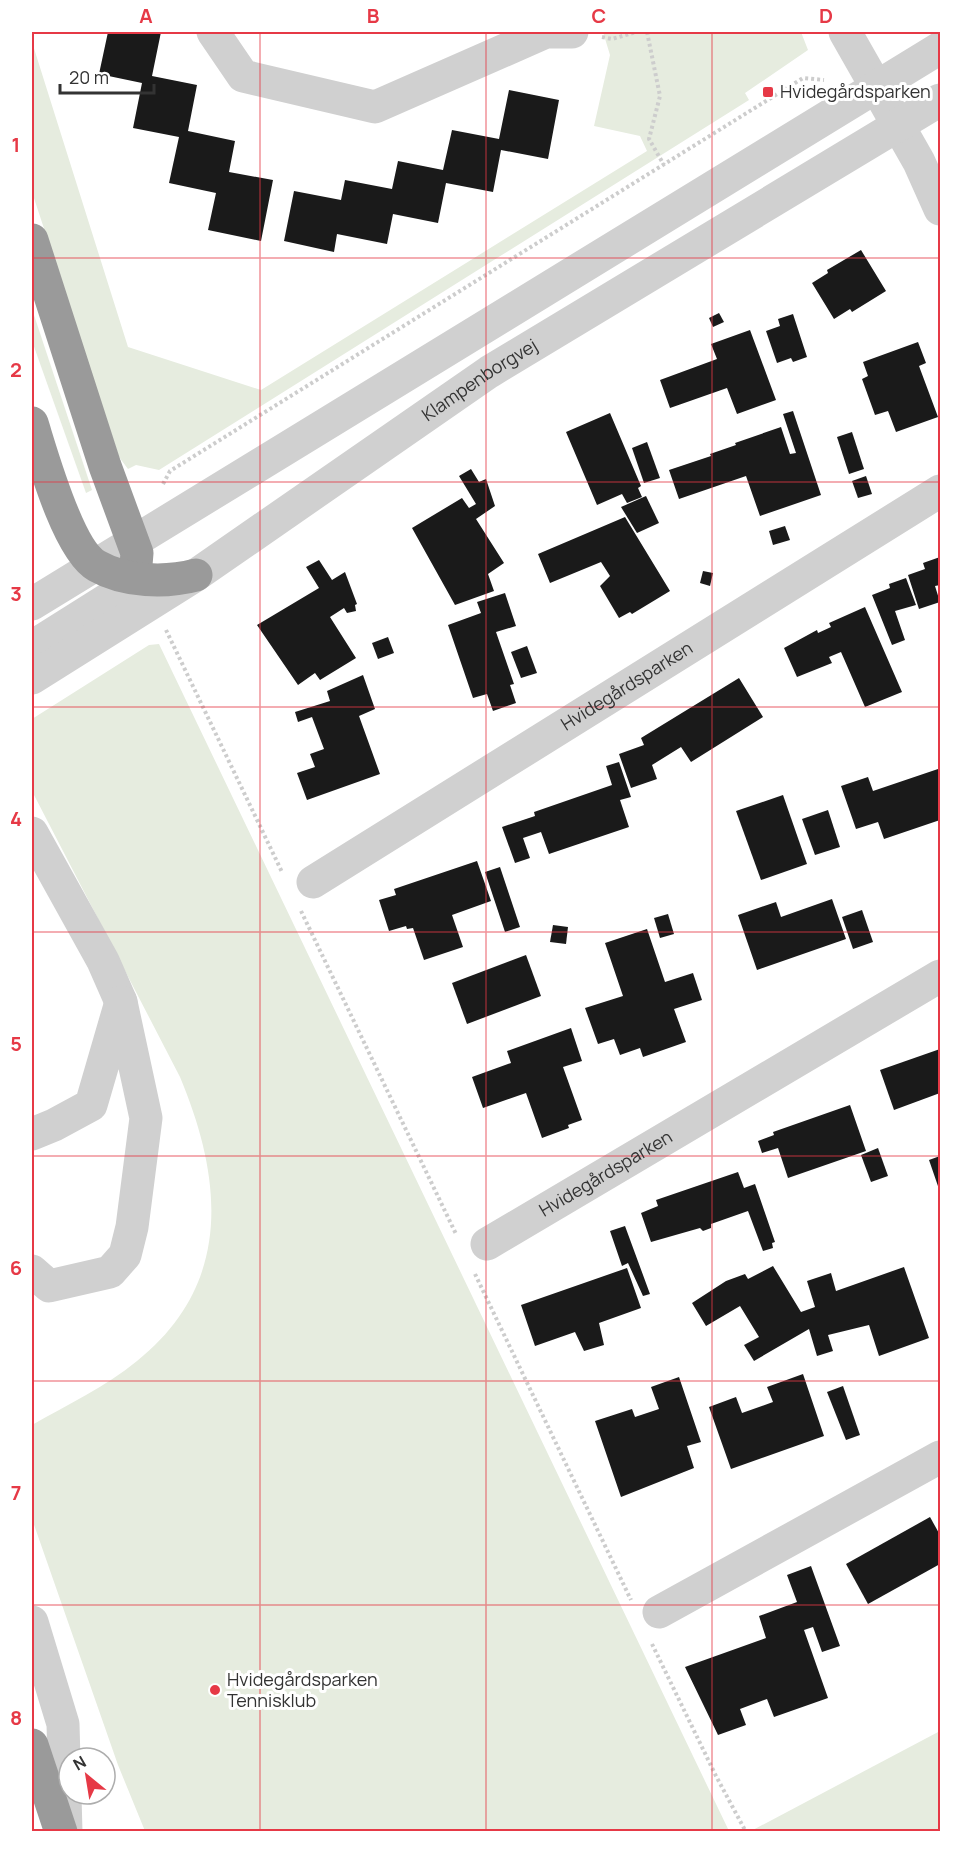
<svg xmlns="http://www.w3.org/2000/svg" width="972" height="1863" viewBox="0 0 972 1863" font-family="Manrope,sans-serif">
<rect width="100%" height="100%" fill="#fff"/>
<!-- green -->
<g fill="#e6ecdf">
<polygon points="603,32 801,32 808,50 745,93 749,100 159,470 136,465 128,469 119,457 32,192 32,42 128,347 261,390 647,151 640,136 594,126 610,55"/>
<polygon points="32,309 92,490 86,493 32,341"/>
<path d="M159,644L729,1831H145L118,1765L32,1519V1425C67,1405 105,1387 137,1361C233,1284 223,1180 180,1077L34,795L32,796V719L149,645Z"/>
<polygon points="940,1731 940,1831 751,1831"/>
</g>
<!-- building -->
<g fill="#1a1a1a">
<polygon points="108,32 161,32 152,76 197,85 188,131 235,141 229,172 273,180 261,241 208,230 216,193 169,183 179,137 133,128 142,83 99,74"/>
<polygon points="509,90 559,100 548,159 501,150 493,192 446,183 438,223 393,214 387,244 337,234 334,252 284,241 294,191 341,200 345,180 392,189 398,161 443,170 452,130 499,139"/>
<polygon points="861,250 886,291 852,312 850,309 834,319 812,283 828,273 827,270"/>
<polygon points="719,313 724,322 713,327 709,318"/>
<polygon points="793,314 807,357 793,362 791,358 777,363 766,331 780,326 778,319"/>
<polygon points="750,330 776,400 737,414 727,388 670,408 660,380 717,359 711,344"/>
<polygon points="918,342 926,363 919,366 938,417 896,432 888,411 875,415 862,379 868,376 863,362"/>
<polygon points="793,411 821,495 760,516 746,476 679,499 669,470 711,456 710,454 736,445 735,443 781,427 790,454 796,453 783,414"/>
<polygon points="610,413 641,486 638,488 642,497 627,503 622,494 597,505 566,432"/>
<polygon points="852,432 864,469 849,474 837,437"/>
<polygon points="647,442 660,478 644,483 632,448"/>
<polygon points="471,469 479,482 486,479 495,506 476,519 504,563 488,574 494,591 455,605 412,528 462,498 469,508 476,504 459,476"/>
<polygon points="866,476 872,494 858,498 852,481"/>
<polygon points="646,496 659,523 637,533 621,507"/>
<polygon points="625,517 670,591 632,614 630,612 619,618 600,586 610,576 601,562 550,583 538,554"/>
<polygon points="785,526 790,540 773,545 769,531"/>
<polygon points="940,557 940,585 935,586 940,602 919,609 908,575 925,569 923,563"/>
<polygon points="319,560 332,580 345,572 357,604 355,605 356,611 347,613 344,608 330,617 356,658 320,680 315,673 298,685 257,625 319,588 306,567"/>
<polygon points="703,571 713,573 710,586 700,583"/>
<polygon points="906,578 916,605 895,611 905,640 892,645 872,595 890,588 889,584"/>
<polygon points="505,593 516,626 496,632 514,684 510,685 516,703 493,711 487,694 473,698 448,625 481,613 477,602"/>
<polygon points="865,607 902,692 865,707 841,652 829,657 832,663 797,677 784,648 817,630 818,633 831,627 829,623"/>
<polygon points="388,637 394,653 378,659 372,643"/>
<polygon points="527,646 537,673 521,678 511,652"/>
<polygon points="363,675 375,709 359,716 380,774 307,800 297,773 315,767 310,754 324,749 312,717 298,722 295,712 330,701 327,691"/>
<polygon points="739,678 763,717 691,762 681,747 652,765 657,779 631,788 619,754 644,745 641,738"/>
<polygon points="619,762 631,797 620,800 629,827 549,854 541,832 523,838 530,858 515,863 502,827 535,816 534,812 612,785 606,766"/>
<polygon points="938,769 940,778 940,820 884,839 878,822 856,829 841,786 868,777 873,791"/>
<polygon points="783,795 807,864 761,880 736,811"/>
<polygon points="828,810 840,847 815,855 802,819"/>
<polygon points="477,861 491,901 452,915 463,947 424,960 413,928 407,929 406,926 389,931 379,900 396,895 394,889"/>
<polygon points="500,867 520,927 505,932 485,872"/>
<polygon points="832,899 846,939 757,970 738,915 776,902 781,917"/>
<polygon points="862,910 873,942 853,949 842,917"/>
<polygon points="668,914 674,934 660,938 654,918"/>
<polygon points="553,925 568,927 566,944 550,942"/>
<polygon points="647,929 665,982 693,973 702,1000 674,1009 686,1042 643,1057 640,1048 620,1055 614,1039 598,1044 585,1008 623,996 605,943"/>
<polygon points="526,955 541,996 467,1024 452,983"/>
<polygon points="571,1028 582,1061 563,1067 582,1120 568,1125 569,1128 542,1138 526,1093 483,1108 472,1077 511,1063 507,1051"/>
<polygon points="940,1049 940,1093 894,1110 880,1070"/>
<polygon points="850,1105 866,1151 788,1178 778,1148 762,1153 758,1141 774,1135 773,1132"/>
<polygon points="878,1148 888,1176 871,1182 861,1155"/>
<polygon points="940,1156 940,1192 929,1160"/>
<polygon points="738,1172 744,1188 755,1184 775,1242 772,1243 773,1248 763,1251 748,1211 711,1224 711,1228 703,1231 700,1228 651,1242 641,1213 658,1206 656,1200"/>
<polygon points="625,1226 650,1294 643,1296 628,1263 622,1266 610,1231"/>
<polygon points="773,1266 801,1312 815,1307 807,1281 831,1273 836,1291 904,1267 929,1338 879,1356 869,1325 828,1335 833,1351 817,1356 809,1329 754,1361 744,1345 759,1337 740,1306 706,1326 692,1303 726,1281 745,1274 748,1279"/>
<polygon points="627,1268 641,1308 599,1323 604,1345 584,1351 575,1332 535,1346 521,1305"/>
<polygon points="803,1374 824,1436 731,1469 709,1407 736,1397 742,1413 773,1402 767,1387"/>
<polygon points="679,1377 701,1442 687,1446 694,1468 621,1497 595,1421 632,1409 635,1417 659,1409 651,1387"/>
<polygon points="843,1386 860,1435 846,1440 827,1392"/>
<polygon points="930,1517 940,1535 940,1564 868,1604 846,1564"/>
<polygon points="811,1566 840,1646 822,1652 813,1627 804,1630 828,1698 774,1717 767,1699 740,1709 746,1725 718,1735 685,1667 766,1638 759,1616 797,1602 787,1575"/>
</g>
<g fill="none" stroke-linecap="round" stroke-linejoin="round">
<!-- path -->
<g stroke="#cdcdcd" stroke-width="4" stroke-dasharray="3 3" stroke-linecap="butt">
<polyline points="647,32 660,96 649,139 664,165"/>
<polyline points="602,37 612,39 636,32"/>
<polyline points="163,484 170,471 803,78 824,80"/>
<polyline points="166,630 282,872"/>
<polyline points="301,911 456,1234"/>
<polyline points="475,1274 631,1600"/>
<polyline points="652,1644 716,1776 746,1832"/>
</g>
<!-- minor -->
<g stroke="#d0d0d0" stroke-width="33">
<polyline points="213,32 243,76 375,107 546,32 572,32"/>
<polyline points="845,32 919,162 940,209"/>
<polyline points="32,604 940,48"/>
<polyline points="32,647 113,596 135,577"/>
<path id="s1" d="M32,678L196,575L489,372L940,100"/>
<polyline points="32,833 103,961 121,1002"/>
<path id="s2" d="M313,882L940,491"/>
<polyline points="32,1134 54,1125 91,1105 121,1002 146,1118 132,1227 125,1255 110,1272 49,1286 32,1271"/>
<path id="s3" d="M487,1244L940,976"/>
<polyline points="659,1612 940,1457"/>
<polyline points="32,1622 63,1724 66,1832"/>
</g>
<!-- highway -->
<g stroke="#9a9a9a" stroke-width="33">
<polyline points="32,240 105,466 137,553 135,577"/>
<path d="M32,423C42,455 68,550 97,566C125,582 166,583 196,575"/>
<polyline points="32,1745 61,1832"/>
</g>
</g>
<!-- grid -->
<path fill="none" stroke="#e63946" stroke-width="1.5" stroke-opacity="0.55" d="M260,32V1832M486,32V1832M712,32V1832M32,258H940M32,482H940M32,707H940M32,932H940M32,1156H940M32,1381H940M32,1605H940"/>
<!-- markers -->
<g fill="#e63946" stroke="#fff" stroke-width="2">
<rect x="762" y="86" width="12" height="12" rx="3"/>
<circle cx="215" cy="1690" r="6"/>
</g>
<g text-anchor="middle" stroke-width="6" stroke-linejoin="round" paint-order="stroke">
<!-- poi labels -->
<g font-size="18" fill="#333" stroke="#fff" text-anchor="start">
<text x="780" y="98">Hvidegårdsparken</text>
<text x="227" y="1686">Hvidegårdsparken<tspan x="227" dy="21">Tennisklub</tspan></text>
</g>
<!-- street labels -->
<g font-size="18" fill="#333" stroke="#fff">
<text dy="6" stroke="none"><textPath href="#s1" startOffset="538">Klampenborgvej</textPath></text>
<text dy="6" stroke="none"><textPath href="#s2" startOffset="370">Hvidegårdsparken</textPath></text>
<text dy="6" stroke="none"><textPath href="#s3" startOffset="138">Hvidegårdsparken</textPath></text>
</g>
</g>
<!-- border -->
<rect width="972" height="1863" fill="none" stroke="#ffffff" stroke-width="66"/>
<!-- north arrow -->
<g transform="translate(87 1776) rotate(330)"><circle r="28" fill="#ffffff" stroke="#adadad" stroke-width="1.5"/>
<path d="M0-4.5L10 22L0 15L-10 22Z" fill="#e63946"/>
<text y="-9" font-size="16" font-weight="bold" text-anchor="middle" fill="#333333">N</text>
</g>
<!-- scale -->
<path d="M60 84v9h94v-9" fill="none" stroke="#333333" stroke-width="3"/>
<text x="69" y="84" font-size="18" fill="#333333" stroke="#ffffff" stroke-width="4.5" paint-order="stroke">20 m</text>
<rect x="33" y="33" width="906" height="1797" fill="none" stroke="#e63946" stroke-width="2"/>
<g font-size="20" text-anchor="middle" font-weight="bold" fill="#e63946">
<text x="146" y="23">A</text>
<text x="373" y="23">B</text>
<text x="599" y="23">C</text>
<text x="826" y="23">D</text>
<text x="16" y="152">1</text>
<text x="16" y="377">2</text>
<text x="16" y="601">3</text>
<text x="16" y="826">4</text>
<text x="16" y="1051">5</text>
<text x="16" y="1275">6</text>
<text x="16" y="1500">7</text>
<text x="16" y="1725">8</text>
</g>
</svg>
